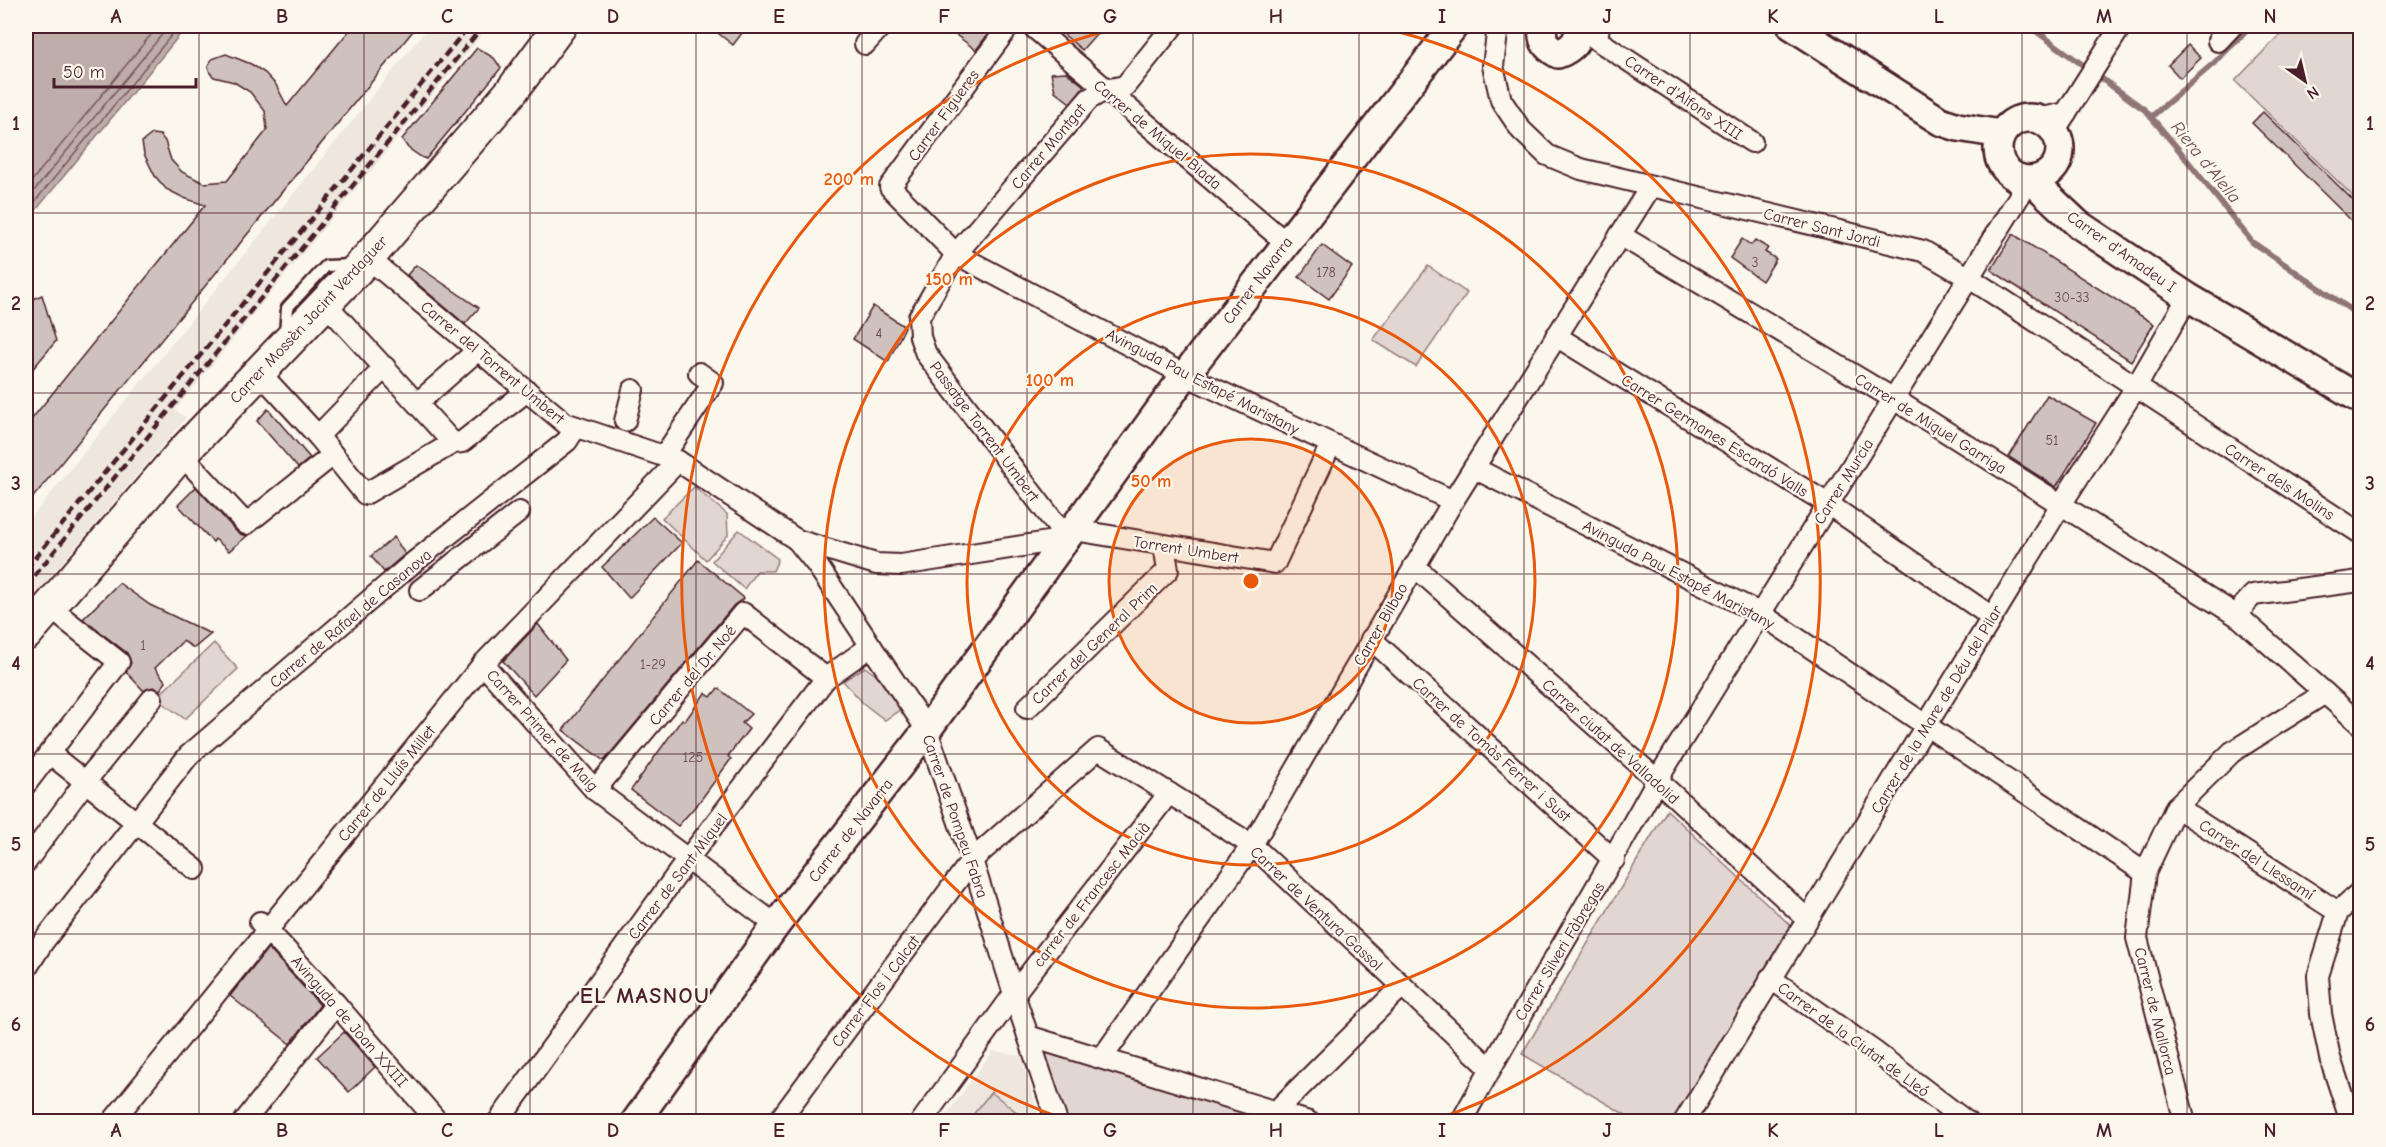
<svg xmlns="http://www.w3.org/2000/svg" width="2386" height="1147" viewBox="0 0 2386 1147" font-family="'Comic Neue',sans-serif">
<rect width="100%" height="100%" fill="#fbf7ec"/>
<filter id="ink" filterUnits="userSpaceOnUse"><feTurbulence type="fractalNoise" baseFrequency=".0167" numOctaves="2"/><feDisplacementMap in="SourceGraphic" scale="12" xChannelSelector="R" yChannelSelector="G"/><feConvolveMatrix kernelMatrix="1 2 1 2 8 2 1 2 1" color-interpolation-filters="sRGB"/></filter>
<g filter="url(#ink)">
<!-- built -->
<g fill="#eee7de">
<polygon points="429,26 489,26 175,410 186,418 26,605 26,524"/>
<polygon points="993,1051 1021,1056 1041,1121 941,1122"/>
</g>
<!-- green -->
<g fill="#e2d7d0" stroke="#967b7e" stroke-width="1.5">
<polygon points="2288,26 2360,26 2360,203 2235,81"/>
<polygon points="1428,266 1467,293 1416,367 1373,340"/>
<polygon points="694,487 727,514 728,535 706,560 662,518"/>
<polygon points="739,530 778,559 773,571 757,571 744,589 712,561"/>
<polygon points="214,643 238,669 185,719 156,698"/>
<polygon points="865,667 876,675 901,709 885,720 864,704 843,681"/>
<polygon points="1667,810 1791,926 1676,1121 1636,1121 1522,1054"/>
<polygon points="1040,1048 1259,1116 1253,1122 1065,1121"/>
<polygon points="991,1092 1028,1121 968,1121"/>
</g>
<!-- water -->
<polygon fill="#bfadaa" stroke="#907477" stroke-width="1.5" points="26,26 187,26 32,215 26,210"/>
<g fill="none" stroke-linecap="round" stroke-linejoin="round">
<!-- shore -->
<g stroke="#79585e" stroke-width="1.5">
<polyline points="26,188 158,26"/>
<polyline points="26,199 29,197 169,26"/>
<polyline points="26,206 32,205 179,26"/>
</g>
<!-- stream -->
<g stroke="#907477" stroke-width="6">
<polyline points="2029,26 2145,110 2179,150 2252,242 2360,316"/>
<polyline points="2151,117 2214,63 2251,26"/>
</g>
</g>
<!-- building -->
<g fill="#cfc2bc" stroke="#4a1f2b" stroke-width="1.5">
<polygon points="353,26 417,26 26,506 26,426 205,205 184,198 166,189 155,176 144,154 142,142 152,134 160,135 165,141 171,160 182,172 204,183 227,181 267,130 265,111 250,92 234,82 214,77 210,73 208,66 212,59 226,54 251,64 265,73 276,85 287,106"/>
<polygon points="709,26 735,26 743,32 733,45"/>
<polygon points="944,26 988,26 992,29 976,50"/>
<polygon points="1054,26 1103,26 1082,50"/>
<polygon points="2188,45 2201,58 2180,78 2168,65"/>
<polygon points="477,48 494,58 501,68 426,159 421,157 408,148 402,139"/>
<polygon points="1066,72 1084,86 1070,103 1055,91 1051,73"/>
<polygon points="2263,112 2361,208 2361,230 2252,123"/>
<polygon points="2013,234 2154,324 2131,361 1991,270"/>
<polygon points="1742,239 1751,245 1755,240 1768,248 1765,252 1776,259 1762,281 1730,258"/>
<polygon points="1322,245 1352,267 1329,299 1299,277"/>
<polygon points="416,265 479,308 465,324 407,275"/>
<polygon points="42,295 56,341 26,377 26,302"/>
<polygon points="873,306 905,327 888,362 853,339"/>
<polygon points="2047,395 2096,423 2056,487 2009,457"/>
<polygon points="268,409 310,458 298,468 257,421"/>
<polygon points="196,487 237,532 247,536 229,551 215,539 213,542 178,505"/>
<polygon points="653,517 682,543 629,598 602,567"/>
<polygon points="394,537 405,554 384,572 371,556"/>
<polygon points="698,560 744,598 734,605 604,761 563,730"/>
<polygon points="119,583 150,605 211,634 194,648 183,641 155,668 166,682 160,690 153,687 144,691 126,672 131,663 127,653 83,619"/>
<polygon points="538,624 566,660 534,695 503,661"/>
<polygon points="718,688 751,714 742,723 749,729 728,756 731,759 700,801 678,826 631,790 682,719 685,721 705,693 711,697"/>
<polygon points="268,948 320,1005 290,1044 230,996"/>
<polygon points="344,1032 375,1067 349,1092 317,1057"/>
</g>
<g fill="none" stroke-linecap="round" stroke-linejoin="round">
<!-- lane casing -->
<g stroke="#4a1f2b" stroke-width="15">
<polyline id="lane" points="285,333 287,308 326,266 352,265"/>
</g>
<!-- street casing -->
<g stroke="#4a1f2b" stroke-width="24">
<g id="street">
<polyline points="1009,26 890,187 956,254 1185,375 1453,501"/>
<polyline points="1032,26 1285,242"/>
<polyline points="1498,26 1493,66 1501,100 1521,130 1547,155 1581,169 1923,251 1968,277 2360,533"/>
<polyline points="1599,26 1597,40 1752,142"/>
<polyline points="2218,41 2232,26"/>
<polyline points="865,44 881,26"/>
<polyline points="2037,119 2066,113"/>
<polyline points="2055,130 2121,26"/>
<polyline points="1620,235 1894,399 2239,617 2360,724"/>
<polyline points="368,258 565,423 678,461 797,540 876,564 901,565 1067,539 926,354 920,337 919,317 956,254 1089,99 1105,90 1125,86 1173,26"/>
<polyline points="325,303 453,443"/>
<polyline points="1556,336 1828,504 1992,617"/>
<polyline points="259,372 318,436 365,494 453,443 462,442 527,391"/>
<polyline points="422,399 471,356"/>
<polyline points="625,421 633,390"/>
<polyline points="318,436 385,367"/>
<polyline points="181,454 246,524 333,455"/>
<polyline points="664,456 713,383 699,373"/>
<polyline points="1474,468 1761,614 2145,873"/>
<polyline points="1074,530 1275,563 1331,444"/>
<polyline points="797,540 817,565 927,730 972,860 1014,994 1057,1122"/>
<polyline points="1414,566 1657,780 1806,918"/>
<polyline points="420,590 519,512"/>
<polyline points="2239,617 2244,605 2253,595 2360,581"/>
<polyline points="1371,639 1614,860"/>
<polyline points="483,664 595,790 776,925"/>
<polyline points="1027,708 1168,570 1164,545"/>
<polyline points="49,753 195,869"/>
<polyline points="26,784 119,662 48,606"/>
<polyline points="595,790 743,613 826,678"/>
<polyline points="2176,807 2338,912"/>
<polyline points="26,862 85,782 152,699"/>
<polyline points="260,922 336,1004 438,1122"/>
<polyline points="26,969 43,942 189,755 414,562 567,441 576,427"/>
<polyline points="1770,978 1875,1052 1967,1122"/>
<polyline points="1028,1036 1309,1122"/>
<polyline points="1102,1058 1252,845 1453,501 1651,186"/>
<polyline points="112,1122 483,664 678,461"/>
<polyline points="244,1122 336,1004"/>
<polyline points="498,1122 688,859 826,678 871,646"/>
<polyline points="778,1122 972,860 1098,749 1252,845 1490,1068"/>
<polyline points="921,1122 1014,994 1169,793"/>
<polyline points="1265,1122 1401,987"/>
<path d="M1461,1122C1524,1006 1594,895 1657,780L2020,195V178"/>
<polyline points="1684,1122 2062,503 2136,387 2188,297"/>
<polyline points="2185,1122 2137,938 2145,873 2176,807 2232,752 2325,693"/>
<polyline points="2351,1122 2330,1058 2321,1014 2318,976 2338,912 2360,892"/>
</g>
</g>
<!-- secondary casing -->
<g stroke="#4a1f2b" stroke-width="32">
<g id="secondary">
<path d="M1543,26C1541,40 1545,47 1558,54C1573,48 1578,42 1580,26"/>
<polyline points="1792,26 1940,121 1958,127 2001,134"/>
<circle cx="2029" cy="149" r="31"/>
<polyline points="2031,180 2078,224 2188,297 2360,399"/>
<polyline points="635,1122 776,925 927,730 1185,375 1454,26"/>
</g>
</g>
<!-- primary casing -->
<g stroke="#4a1f2b" stroke-width="36">
<polyline id="primary" points="26,634 181,454 368,258 511,92 560,26"/>
</g>
<!-- lane -->
<use href="#lane" stroke="#fbf7ec" stroke-width="10"/>
<!-- street -->
<use href="#street" stroke="#fbf7ec" stroke-width="20"/>
<!-- secondary -->
<use href="#secondary" stroke="#fbf7ec" stroke-width="27"/>
<!-- primary -->
<use href="#primary" stroke="#fbf7ec" stroke-width="32"/>
<!-- rail -->
<g stroke="#4a1f2b" stroke-width="4.5" stroke-dasharray="9 4.5" stroke-linecap="butt">
<polyline points="26,569 469,26"/>
<polyline points="26,586 483,26"/>
</g>
</g>
</g>
<!-- grid -->
<path fill="none" stroke="#4a1f2b" stroke-width="1.5" stroke-opacity="0.55" d="M199,26V1122M364,26V1122M530,26V1122M696,26V1122M862,26V1122M1027,26V1122M1193,26V1122M1359,26V1122M1524,26V1122M1690,26V1122M1856,26V1122M2022,26V1122M2187,26V1122M26,213H2360M26,393H2360M26,574H2360M26,754H2360M26,934H2360"/>
<!-- distance rings -->
<circle cx="1251" cy="581" r="142" fill="#e8590c" fill-opacity=".12"/>
<g fill="none" stroke="#e8590c" stroke-width="3">
<circle cx="1251" cy="581" r="142"/>
<circle cx="1251" cy="581" r="284"/>
<circle cx="1251" cy="581" r="427"/>
<path d="M1070 1121A569 569 0 0 1 1123 27M1379 27A569 569 0 0 1 1432 1121"/>
</g>
<g text-anchor="middle" stroke-width="4.5" stroke-linejoin="round" paint-order="stroke">
<!-- number labels -->
<g font-size="14" fill="#6b484f">
<text x="1755" y="267">3</text>
<text x="1326" y="277">178</text>
<text x="2072" y="302">30-33</text>
<text x="879" y="338">4</text>
<text x="2052" y="445">51</text>
<text x="143" y="650">1</text>
<text x="653" y="669">1-29</text>
<text x="693" y="762">125</text>
</g>
<!-- street labels -->
<g font-size="16" fill="#4a1f2b" stroke="#fbf7ec">
<text transform="translate(1684 97) rotate(34)" y="6">Carrer d'Alfons XIII</text>
<text transform="translate(943 115) rotate(-54)" y="6">Carrer Figueres</text>
<text transform="translate(1158 134) rotate(40)" y="6">Carrer de Miquel Biada</text>
<text transform="translate(1048 146) rotate(-50)" y="6">Carrer Montgat</text>
<text transform="translate(1822 227) rotate(14)" y="6">Carrer Sant Jordi</text>
<text transform="translate(2122 251) rotate(35)" y="6">Carrer d'Amadeu I</text>
<text transform="translate(1257 280) rotate(-53)" y="6">Carrer Navarra</text>
<text transform="translate(308 319) rotate(-47)" y="6">Carrer Mossèn Jacint Verdaguer</text>
<text transform="translate(493 362) rotate(40)" y="6">Carrer del Torrent Umbert</text>
<text transform="translate(1203 381) rotate(27)" y="6">Avinguda Pau Estapé Maristany</text>
<text transform="translate(1931 423) rotate(32)" y="6">Carrer de Miquel Garriga</text>
<text transform="translate(985 431) rotate(53)" y="6">Passatge Torrent Umbert</text>
<text transform="translate(1715 435) rotate(32)" y="6">Carrer Germanes Escardó Valls</text>
<text transform="translate(1843 481) rotate(-58)" y="6">Carrer Murcia</text>
<text transform="translate(2280 481) rotate(33)" y="6">Carrer dels Molins</text>
<text transform="translate(1186 549) rotate(9)" y="6">Torrent Umbert</text>
<text transform="translate(1679 574) rotate(28)" y="6">Avinguda Pau Estapé Maristany</text>
<text transform="translate(350 618) rotate(-40)" y="6">Carrer de Rafael de Casanova</text>
<text transform="translate(1380 624) rotate(-60)" y="6">Carrer Bilbao</text>
<text transform="translate(1094 643) rotate(-44)" y="6">Carrer del General Prim</text>
<text transform="translate(692 675) rotate(-50)" y="6">Carrer del Dr. Noé</text>
<text transform="translate(1936 709) rotate(-59)" y="6">Carrer de la Mare de Déu del Pilar</text>
<text transform="translate(543 730) rotate(48)" y="6">Carrer Primer de Maig</text>
<text transform="translate(1611 741) rotate(42)" y="6">Carrer ciutat de Valladolid</text>
<text transform="translate(1492 749) rotate(42)" y="6">Carrer de Tomàs Ferrer i Sust</text>
<text transform="translate(386 783) rotate(-51)" y="6">Carrer de Lluís Millet</text>
<text transform="translate(956 816) rotate(71)" y="6">Carrer de Pompeu Fabra</text>
<text transform="translate(850 830) rotate(-52)" y="6">Carrer de Navarra</text>
<text transform="translate(2257 859) rotate(33)" y="6">Carrer del Llessamí</text>
<text transform="translate(677 876) rotate(-53)" y="6">Carrer de Sant Miquel</text>
<text transform="translate(1091 894) rotate(-52)" y="6">carrer de Francesc Macià</text>
<text transform="translate(1317 908) rotate(43)" y="6">Carrer de Ventura Gassol</text>
<text transform="translate(1559 951) rotate(-59)" y="6">Carrer Silveri Fàbregas</text>
<text transform="translate(875 991) rotate(-53)" y="6">Carrer Flos i Calcat</text>
<text transform="translate(2156 1011) rotate(76)" y="6">Carrer de Mallorca</text>
<text transform="translate(350 1021) rotate(49)" y="6">Avinguda de Joan XXIII</text>
<text transform="translate(1854 1039) rotate(36)" y="6">Carrer de la Ciutat de Lleó</text>
</g>
<!-- water labels -->
<g font-size="18" font-style="italic" fill="#6d4a51" stroke="#fbf7ec">
<text transform="translate(2206 162) rotate(51)" y="6">Riera d'Alella</text>
</g>
<!-- district labels -->
<g font-size="22" font-weight="bold" letter-spacing="1.5" fill="#4a1f2b" stroke="#fbf7ec">
<text x="645" y="1003">EL MASNOU</text>
</g>
</g>
<circle cx="1251" cy="581" r="9" fill="#e8590c" stroke="#fbf7ec" stroke-width="3"/>
<g font-size="18" text-anchor="middle" font-weight="bold" fill="#e8590c" stroke="#fbf7ec" stroke-width="4.5" stroke-linejoin="round" paint-order="stroke">
<text x="849" y="185">200 m</text>
<text x="949" y="285">150 m</text>
<text x="1050" y="386">100 m</text>
<text x="1151" y="487">50 m</text>
</g>
<!-- margin -->
<rect width="2386" height="1147" fill="none" stroke="#fbf7ec" stroke-width="66"/>
<!-- north arrow -->
<g transform="translate(2305 81) rotate(146)" stroke="#fbf7ec" stroke-width="4.5" paint-order="stroke">
<path d="M0-4.5L10 22L0 15L-10 22Z" fill="#4a1f2b"/>
<text y="-9" font-size="16" font-weight="bold" text-anchor="middle" fill="#4a1f2b">N</text>
</g>
<!-- scale -->
<path d="M54 78v9h142v-9" fill="none" stroke="#4a1f2b" stroke-width="3"/>
<text x="63" y="78" font-size="18" fill="#4a1f2b" stroke="#fbf7ec" stroke-width="4.5" paint-order="stroke">50 m</text>
<rect x="33" y="33" width="2320" height="1081" fill="none" stroke="#4a1f2b" stroke-width="2"/>
<g font-size="20" text-anchor="middle" font-weight="bold" fill="#4a1f2b">
<text x="116" y="23">A</text>
<text x="282" y="23">B</text>
<text x="447" y="23">C</text>
<text x="613" y="23">D</text>
<text x="779" y="23">E</text>
<text x="944" y="23">F</text>
<text x="1110" y="23">G</text>
<text x="1276" y="23">H</text>
<text x="1442" y="23">I</text>
<text x="1607" y="23">J</text>
<text x="1773" y="23">K</text>
<text x="1939" y="23">L</text>
<text x="2104" y="23">M</text>
<text x="2270" y="23">N</text>
<text x="16" y="130">1</text>
<text x="2370" y="130">1</text>
<text x="16" y="310">2</text>
<text x="2370" y="310">2</text>
<text x="16" y="490">3</text>
<text x="2370" y="490">3</text>
<text x="16" y="670">4</text>
<text x="2370" y="670">4</text>
<text x="16" y="851">5</text>
<text x="2370" y="851">5</text>
<text x="16" y="1031">6</text>
<text x="2370" y="1031">6</text>
<text x="116" y="1137">A</text>
<text x="282" y="1137">B</text>
<text x="447" y="1137">C</text>
<text x="613" y="1137">D</text>
<text x="779" y="1137">E</text>
<text x="944" y="1137">F</text>
<text x="1110" y="1137">G</text>
<text x="1276" y="1137">H</text>
<text x="1442" y="1137">I</text>
<text x="1607" y="1137">J</text>
<text x="1773" y="1137">K</text>
<text x="1939" y="1137">L</text>
<text x="2104" y="1137">M</text>
<text x="2270" y="1137">N</text>
</g>
</svg>
